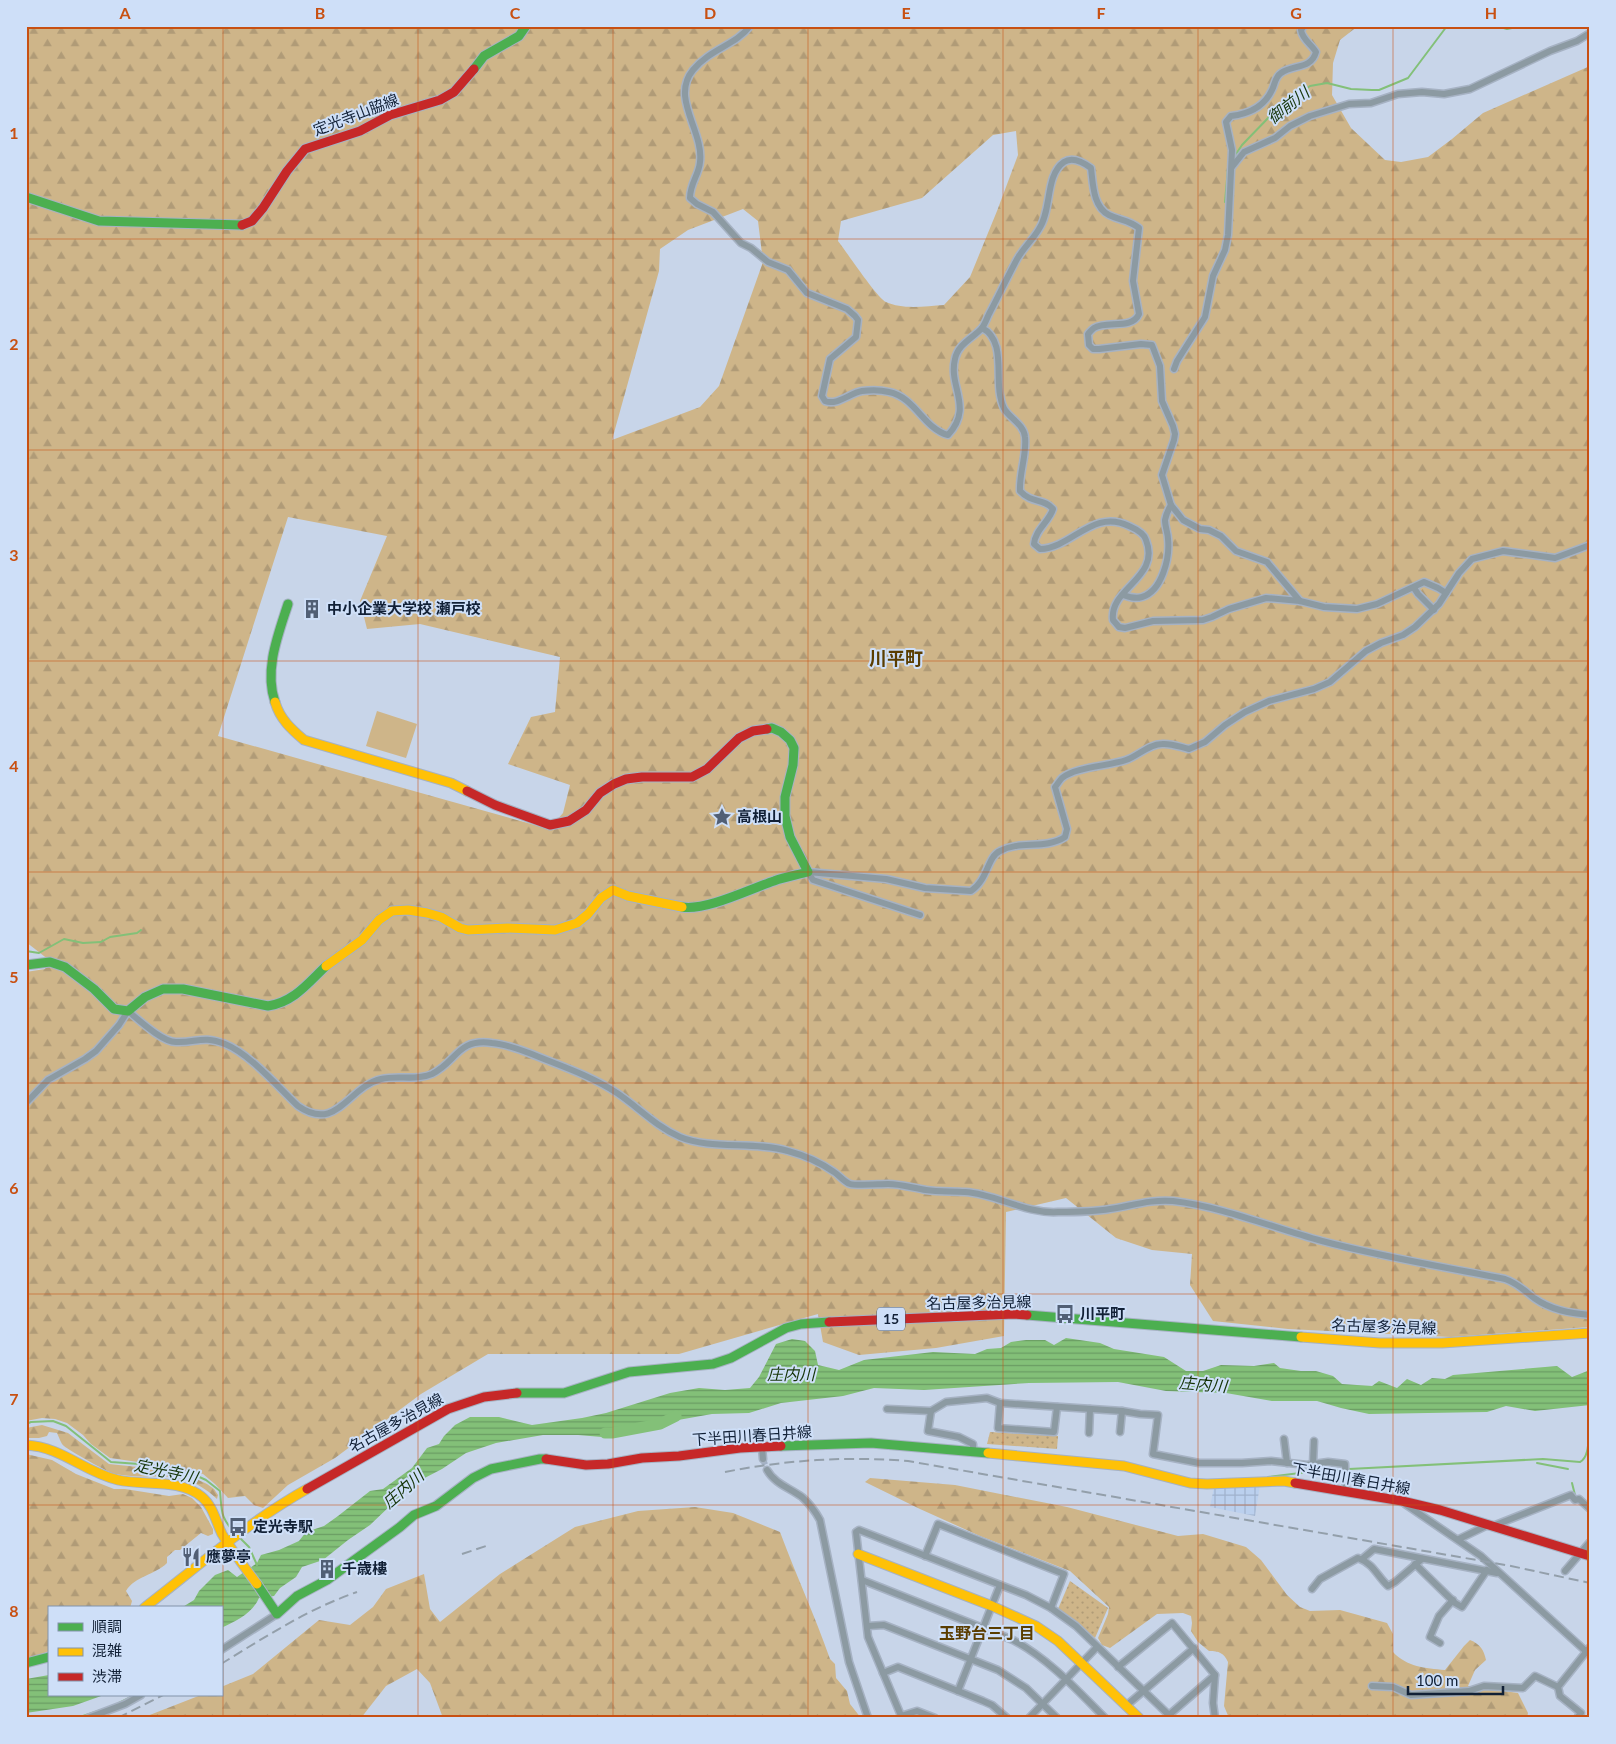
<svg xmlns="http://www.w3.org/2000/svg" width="1616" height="1744" viewBox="0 0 1616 1744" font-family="Lato,'Noto Sans JP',sans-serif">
<defs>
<pattern id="industrial-grid" width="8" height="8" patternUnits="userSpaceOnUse" patternTransform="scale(1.25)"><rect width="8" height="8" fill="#bbd0ee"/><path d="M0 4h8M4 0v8" fill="none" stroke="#a0b2cd"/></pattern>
<pattern id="green-dots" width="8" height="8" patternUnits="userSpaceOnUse" patternTransform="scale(1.25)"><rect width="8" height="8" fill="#ceb589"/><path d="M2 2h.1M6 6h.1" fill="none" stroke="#b09b77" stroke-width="1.8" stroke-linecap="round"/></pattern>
<pattern id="forest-firs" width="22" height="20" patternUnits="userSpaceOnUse" patternTransform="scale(1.25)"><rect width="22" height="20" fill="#ceb589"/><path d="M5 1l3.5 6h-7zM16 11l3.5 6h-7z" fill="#b09b77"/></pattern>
<pattern id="water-rules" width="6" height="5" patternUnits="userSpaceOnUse" patternTransform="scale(1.25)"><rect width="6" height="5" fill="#83c078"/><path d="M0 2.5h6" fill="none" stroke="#6a9c63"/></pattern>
</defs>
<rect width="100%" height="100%" fill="#c8d5e9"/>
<!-- industrial -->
<polygon fill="url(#industrial-grid)" points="1260,1485 1255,1516 1210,1507 1214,1487"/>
<!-- green -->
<g fill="url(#green-dots)">
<polygon points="990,1432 1058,1436 1057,1449 987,1444"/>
<polygon points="1070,1581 1108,1608 1095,1638 1058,1609"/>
</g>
<!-- forest -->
<g fill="url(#forest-firs)" fill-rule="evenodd">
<path d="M26,26H1358L1340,40L1333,63L1332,95L1351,128L1385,160L1401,162L1428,157L1452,139L1483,113L1590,66V1327L1451,1337L1288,1329L1213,1321L1190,1285L1192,1254L1152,1250L1116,1238L1066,1198L1006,1212L1004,1336L936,1348L859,1355L823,1342L818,1314L679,1354H488L421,1394L335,1458L288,1485L263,1508L254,1505L245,1496L228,1498L215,1484L203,1474L168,1469L152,1464L110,1458L91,1444L83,1435L67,1423L55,1419L42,1418L26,1421V972L45,969L49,960L26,942ZM1016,131L1018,155L997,211L970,277L944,305C926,306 903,310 886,302C877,298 846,251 838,241L841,221L922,198L993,135ZM743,209L758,221L763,262L719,386L700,407L612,440L659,271L660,249L688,230ZM288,517L387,536L360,601L367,629L420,624L560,657L555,712L531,717L508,764L570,785L563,813L549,829L218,736Z"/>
<path d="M42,1425L68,1433L109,1464L138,1467L194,1478L207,1484L214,1489L218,1495L217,1499C181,1465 156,1482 115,1474C111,1474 68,1450 64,1446C61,1444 59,1437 57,1433L49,1432L47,1436L39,1438H26V1428Z"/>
<path d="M26,1454L52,1460L76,1474L114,1489H125L169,1496L183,1494L192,1498L201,1507L213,1529V1534L208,1536L201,1533L180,1550H175L167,1557V1563C155,1575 135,1576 126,1591L132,1601L130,1608H49V1651L37,1656L26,1658Z"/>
<path d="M870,1478L955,1485L1067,1507L1178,1536L1203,1534L1246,1547L1261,1560L1287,1595L1300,1607L1310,1611L1340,1610L1387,1623L1393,1634V1652C1407,1667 1425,1668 1445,1670L1464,1646L1470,1640C1480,1644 1484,1650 1486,1660L1475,1670L1468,1686L1518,1693L1528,1713L1527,1718H1229L1224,1706L1228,1662C1224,1653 1219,1651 1209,1651L1198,1642L1191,1631L1192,1623L1191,1616L1183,1613L1157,1614L1110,1648L1102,1645L1098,1638L1108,1614L1109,1607L1070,1571L980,1536L920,1509L865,1482Z"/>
<path d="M695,1507L733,1513L780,1532C796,1575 815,1616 830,1659L835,1664L836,1678L847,1691L850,1704L861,1718H443L430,1683L417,1669L386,1686L361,1718H142L201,1695H221V1687L253,1674L319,1620L350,1625L373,1607L386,1589L424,1574L430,1609L440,1622L500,1574L575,1527L638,1511Z"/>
</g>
<!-- pitch -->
<polygon fill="#ceb589" points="377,711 417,724 406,758 366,746"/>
<!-- water -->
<g fill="url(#water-rules)">
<path d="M1066,1338L1100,1343L1114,1349L1164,1357L1186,1371H1203L1221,1365L1254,1366L1274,1363L1280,1368L1301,1371H1316L1333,1376L1342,1384L1372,1386L1379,1381L1397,1388L1407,1379L1421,1385L1432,1378L1445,1379L1453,1375L1557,1366L1572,1377L1590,1370V1405L1535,1411L1506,1406L1487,1412L1369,1414L1341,1408L1317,1401H1272L1226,1393L1166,1391L1118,1382L1029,1383L924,1390L874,1388L843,1396L781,1403L749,1413L712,1414L633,1428L602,1437L578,1435H543L496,1443L466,1453L442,1469L413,1484L370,1525L348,1540L323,1560L302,1567L296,1577L280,1588L274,1596L259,1598C252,1614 236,1621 221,1628V1608H181L194,1600L199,1591L215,1575L228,1570L237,1577L257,1563L261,1555L279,1550L299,1541L306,1532L324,1526L338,1516L370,1491L383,1489L412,1468L427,1448L439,1444L444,1436L455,1425L470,1417H499L532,1425L582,1418L606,1413L670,1393L699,1388L725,1390L750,1388L759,1377L776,1344L792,1339L805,1341L815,1351L818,1365L839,1370L864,1360L933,1352L975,1354L987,1349L1001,1348L1011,1342L1026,1340H1045L1054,1345Z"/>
<polygon points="49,1675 49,1695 104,1695 73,1706 26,1713 26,1679"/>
</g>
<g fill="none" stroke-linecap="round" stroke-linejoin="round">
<!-- stream -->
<g stroke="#83c078" stroke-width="2">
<polyline points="1497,26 1507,29 1522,26"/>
<polyline points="1234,157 1242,145 1273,113 1310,86 1327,83 1351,89 1372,90 1379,90 1408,78 1447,26"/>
<polyline points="1225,202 1228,168"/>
<polyline points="26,951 39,953 64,939 83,943 101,942 110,937 137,933 141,930"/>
<path d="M26,1424L31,1422L53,1421L66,1426L111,1462L139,1464L195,1475L206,1480L220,1491C222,1512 220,1517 235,1533"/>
<polyline points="1537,1463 1568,1469"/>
<path d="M1349,1469L1543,1459L1580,1462C1590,1457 1588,1437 1590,1426"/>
<polyline points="1268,1477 1324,1470 1341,1470"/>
<polyline points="1572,1483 1575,1495"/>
<polyline points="240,1538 249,1547 257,1565"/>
<polyline points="119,1703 133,1696"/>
<polyline points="77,1718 101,1710"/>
</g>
<!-- river -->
<polyline stroke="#83c078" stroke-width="11" points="605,1433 612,1433 660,1424 676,1416"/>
<!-- street-tunnel -->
<polyline stroke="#a3b1c5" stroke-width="6" stroke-dasharray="6 3" stroke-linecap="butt" points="763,1459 767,1470"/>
<!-- street casing -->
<g stroke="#a6b2c3" stroke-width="9">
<g id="street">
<path d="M750,26C736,45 710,49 693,70C670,98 704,131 700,162C699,175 690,183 690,198L697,204L713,212L741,243L751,248L768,262L788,270L807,293L847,309L855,316L858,320L856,337L830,359L822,396L825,401C837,406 850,393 862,391C870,390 881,390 889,392C915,397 924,429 948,435C974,407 948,387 955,359C958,344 973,338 982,328C985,324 987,318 989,314C998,297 1006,280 1015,263C1021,250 1032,241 1039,229C1052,210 1045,175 1064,162C1073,156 1083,162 1091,168C1093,184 1093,207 1109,215C1121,221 1127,219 1139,228L1133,281L1139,314C1132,330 1107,320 1094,328C1091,330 1090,332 1088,334L1089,345L1093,349H1099L1141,344L1152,345L1160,366L1162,401L1173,426L1175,434L1174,440L1162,475L1171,505L1183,520L1200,529L1209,530L1221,536L1236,551L1267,562L1300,601"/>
<polyline points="1232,167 1244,152 1275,138 1290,126 1310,116 1349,104 1371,103 1398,94 1422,92 1444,94 1470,89 1550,51 1577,41 1590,33"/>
<path d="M982,328C1005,339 996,375 1000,395C1001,400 1002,406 1005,410C1011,419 1024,425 1025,437C1027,455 1019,473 1020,491C1032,504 1044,498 1053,509C1049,522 1035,530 1034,544L1040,549C1072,548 1093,508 1129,526C1136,529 1144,533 1146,540C1161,578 1109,588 1113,620L1119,627L1125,628L1153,621L1203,620L1212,617L1229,609L1266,598L1300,601L1324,607L1357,609L1377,604L1424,582L1438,588L1446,593"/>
<path d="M1174,369L1177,361L1205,317L1213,276L1225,250L1228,235L1232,150L1226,122L1231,116C1249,114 1264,107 1272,90C1275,84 1275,77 1281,73C1293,64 1311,70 1316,52C1311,44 1302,39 1301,30L1304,26"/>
<polyline points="1414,588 1418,594 1434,610"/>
<path d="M1123,595C1129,597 1135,599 1142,597C1162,591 1170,558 1168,539C1168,533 1165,527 1165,520C1166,515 1168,510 1171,505"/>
<path d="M808,872L886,879L925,888L971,891C988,880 987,857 1000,851C1020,840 1045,850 1065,837L1067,829L1055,787C1057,785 1059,781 1062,778C1075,767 1109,766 1126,760C1138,756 1149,744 1162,744C1171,743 1180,747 1189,749L1205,742L1225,725L1245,712L1269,701L1314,689L1330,682L1366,651L1381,643L1403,635L1415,627L1439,604L1459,573L1472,559L1503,551L1555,558L1590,545"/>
<polyline points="808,872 813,880 920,915"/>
<path d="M26,1103L48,1080L85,1059L96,1051L119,1025L128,1011C139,1020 162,1042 176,1042C196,1043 203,1035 225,1044C250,1054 278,1087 298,1106C337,1133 348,1087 381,1079C398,1075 416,1081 432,1074C457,1062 457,1038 492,1043C505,1044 516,1048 529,1053C558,1065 590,1075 617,1093C638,1107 655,1126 680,1137C711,1150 754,1141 788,1151C803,1155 821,1163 834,1172C839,1175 844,1182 850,1184C856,1186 880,1184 888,1184C901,1184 913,1188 926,1190C939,1192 952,1191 965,1192C997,1194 1025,1214 1058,1212C1075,1212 1093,1212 1110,1209C1131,1206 1151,1199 1173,1201C1224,1207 1273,1228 1322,1241C1382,1257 1444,1267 1505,1279C1517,1283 1525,1291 1534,1298C1551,1310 1569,1313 1590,1315"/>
<polyline points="1000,1403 998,1428 1054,1432 1057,1407"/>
<polyline points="887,1409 931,1411 946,1402 987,1398 1000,1403 1122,1411 1140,1414 1158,1415 1153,1454 1199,1463 1242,1463 1271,1461 1307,1465 1328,1462 1345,1464 1346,1491"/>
<polyline points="931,1411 928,1431 959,1437 973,1444 973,1452"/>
<polyline points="1120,1432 1122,1411"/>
<polyline points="1089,1433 1090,1409"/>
<polyline points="1284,1439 1287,1463"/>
<polyline points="762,1447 763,1459"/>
<polyline points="1313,1464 1314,1441"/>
<path d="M767,1470C775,1484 790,1488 802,1497C810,1504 815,1511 820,1520L849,1662L868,1718"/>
<polyline points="1405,1504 1481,1556 1590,1655"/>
<polyline points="1493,1526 1571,1495 1575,1500 1579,1499 1590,1509"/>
<polyline points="1459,1539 1488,1525"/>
<polyline points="925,1556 938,1524 1064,1574 1051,1608"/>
<polyline points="1362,1559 1374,1549 1497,1573"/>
<polyline points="1415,1564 1455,1603 1462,1607 1487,1570"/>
<polyline points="1565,1571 1590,1542"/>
<path d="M862,1580L1013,1640C1049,1659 1077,1690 1105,1718"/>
<path d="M1312,1589L1320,1579L1358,1558C1374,1564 1377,1576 1388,1586L1395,1582L1422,1559"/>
<polyline points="868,1626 884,1625 998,1670 1026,1688 1057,1718"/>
<polyline points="1440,1643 1430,1637 1439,1616 1453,1600"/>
<polyline points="221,1650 277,1614"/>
<polyline points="1118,1667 1172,1623 1215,1675 1213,1703 1215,1718"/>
<polyline points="883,1673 898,1667 983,1701 992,1705 1007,1718"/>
<polyline points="1372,1686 1393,1687 1411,1695 1456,1692 1469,1691 1484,1686 1523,1688 1535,1676 1558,1687"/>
<polyline points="958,1691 1000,1585"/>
<polyline points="1127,1705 1194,1648"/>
<polyline points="1169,1715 1215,1675"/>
<polyline points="901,1716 917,1711 935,1718"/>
<polyline points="88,1718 125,1704 141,1695"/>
<polyline points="902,1718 868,1637 856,1532 859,1530 1026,1595 1051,1608 1076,1626 1172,1718"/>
<polyline points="1029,1718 1097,1647"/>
<polyline points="1577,1718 1581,1713 1560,1696 1558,1687 1590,1647"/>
</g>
</g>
<!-- fast casing -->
<g stroke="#a6b2c3" stroke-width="11">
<g id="fast">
<polyline points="474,69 484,56 519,36 526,26"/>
<polyline points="26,197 99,221 242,225"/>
<path d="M275,702C264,670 278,635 288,604"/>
<path d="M682,907C706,911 750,889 774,881C785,877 797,875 808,872L790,837L785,816V797L793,765L794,748L790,740L781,732L772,728L767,729"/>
<path d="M26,965L50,962L65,967L94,989L114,1009L128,1011L145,997L163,989H183L268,1006C294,1002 308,983 326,966"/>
<polyline points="1027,1315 1301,1337"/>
<polyline points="517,1393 564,1393 629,1372 713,1364 731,1358 786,1328 801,1324 829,1322"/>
<polyline points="781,1446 871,1443 988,1453"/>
<polyline points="257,1584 277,1614 297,1596 327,1580 400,1527 414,1515 436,1506 473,1478 491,1469 540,1459 546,1459"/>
<polyline points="26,1663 49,1657"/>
</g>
</g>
<!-- slow casing -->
<g stroke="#a6b2c3" stroke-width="11">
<g id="slow">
<path d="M275,702C280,719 291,729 304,740L451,783L467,791"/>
<polyline points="326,966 362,940 379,920 392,911 408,910 427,913 441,917 460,928 468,930 507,928 555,930 577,923 588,914 601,898 613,890 628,896 682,907"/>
<polyline points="1301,1337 1380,1343 1442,1343 1590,1333"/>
<path d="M26,1445C62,1447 84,1472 118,1480C144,1486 180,1478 202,1497C213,1506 216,1522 222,1534C233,1552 245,1568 257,1584"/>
<polyline points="988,1453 1124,1466 1190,1483 1207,1484 1284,1481 1295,1483"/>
<polyline points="858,1554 992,1606 1036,1626 1058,1641 1139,1718"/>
<path d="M144,1608C197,1567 248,1522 307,1489"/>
</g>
</g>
<!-- jam casing -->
<g stroke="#a6b2c3" stroke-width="11">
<g id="jam">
<polyline points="242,225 252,221 263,208 287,171 305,149 360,131 390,115 440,100 454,92 474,69"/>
<polyline points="467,791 495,805 550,825 569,821 586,810 600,793 614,784 626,779 642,777 692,777 707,769 739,738 753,731 767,729"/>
<polyline points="829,1322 1014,1314 1027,1315"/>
<polyline points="546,1459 586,1465 608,1464 642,1458 679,1456 740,1448 781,1446"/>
<polyline points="1295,1483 1402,1501 1440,1510 1590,1556"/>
<polyline points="307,1489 448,1409 484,1397 517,1393"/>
</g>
</g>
<!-- street -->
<use href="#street" stroke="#8c9aa2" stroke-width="6"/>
<!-- fast -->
<use href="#fast" stroke="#4caf50" stroke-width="9"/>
<!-- slow -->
<use href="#slow" stroke="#ffc107" stroke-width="9"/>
<!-- jam -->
<use href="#jam" stroke="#c62828" stroke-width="9"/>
<!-- rail -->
<g stroke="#939faa" stroke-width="2" stroke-dasharray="10 5" stroke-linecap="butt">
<path d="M725,1472C786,1460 846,1456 908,1461L1511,1566L1590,1583"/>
<polyline points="462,1554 489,1545"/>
<path d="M221,1664C265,1637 308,1609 357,1592"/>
<polyline points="118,1718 163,1695"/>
</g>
</g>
<!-- grid -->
<path fill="none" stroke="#c85012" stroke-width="1" stroke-opacity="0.55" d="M223,26V1718M418,26V1718M613,26V1718M808,26V1718M1003,26V1718M1198,26V1718M1393,26V1718M26,239H1590M26,450H1590M26,661H1590M26,872H1590M26,1083H1590M26,1294H1590M26,1505H1590"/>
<!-- icons -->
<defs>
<g id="building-bare" transform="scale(1.5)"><path d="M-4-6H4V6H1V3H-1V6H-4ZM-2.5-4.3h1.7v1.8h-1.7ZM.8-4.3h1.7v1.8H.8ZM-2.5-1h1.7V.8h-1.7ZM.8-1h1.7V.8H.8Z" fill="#515f75" stroke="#cedff8" stroke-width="2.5" paint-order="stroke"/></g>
<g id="sight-bare" transform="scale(1.5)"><path d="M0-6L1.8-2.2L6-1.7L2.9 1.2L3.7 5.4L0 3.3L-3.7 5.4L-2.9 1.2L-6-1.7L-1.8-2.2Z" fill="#515f75" stroke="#cedff8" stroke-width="2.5" paint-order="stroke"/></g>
<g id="bus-bare" transform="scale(1.5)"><path d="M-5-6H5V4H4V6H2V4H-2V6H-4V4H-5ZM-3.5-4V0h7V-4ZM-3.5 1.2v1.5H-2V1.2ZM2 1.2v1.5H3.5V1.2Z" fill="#515f75" stroke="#cedff8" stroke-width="2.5" paint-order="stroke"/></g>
<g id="restaurant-bare" transform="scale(1.5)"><path d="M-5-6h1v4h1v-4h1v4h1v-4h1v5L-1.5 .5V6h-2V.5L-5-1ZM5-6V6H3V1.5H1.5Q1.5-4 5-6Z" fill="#515f75" stroke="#cedff8" stroke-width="2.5" paint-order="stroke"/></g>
</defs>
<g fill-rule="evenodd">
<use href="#building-bare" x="312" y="609"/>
<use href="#sight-bare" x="722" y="817"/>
<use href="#bus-bare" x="1065" y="1314"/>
<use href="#bus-bare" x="238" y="1527"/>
<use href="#restaurant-bare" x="191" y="1557"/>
<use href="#building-bare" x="327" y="1569"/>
</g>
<g text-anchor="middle" stroke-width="4" stroke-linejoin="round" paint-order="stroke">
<!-- shield labels -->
<rect fill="#cedff8" stroke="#4a5970" stroke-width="1" x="877" y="1307.5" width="28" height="23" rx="4"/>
<g font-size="14" font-weight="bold" fill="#112036">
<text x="891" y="1324">15</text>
</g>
<!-- street labels -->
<g font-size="15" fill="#112036" stroke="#cedff8">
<text transform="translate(356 115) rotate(-21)" y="5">定光寺山脇線</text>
<text transform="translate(979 1303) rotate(-1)" y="5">名古屋多治見線</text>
<text transform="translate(1384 1327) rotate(2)" y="5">名古屋多治見線</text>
<text transform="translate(396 1423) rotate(-29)" y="5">名古屋多治見線</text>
<text transform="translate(752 1436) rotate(-4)" y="5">下半田川春日井線</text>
<text transform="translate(1351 1479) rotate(10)" y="5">下半田川春日井線</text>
</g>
<!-- poi labels -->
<g font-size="15" font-weight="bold" fill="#112036" stroke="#cedff8" text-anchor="start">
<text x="327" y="614">中小企業大学校 瀬戸校</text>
<text x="737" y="822">高根山</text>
<text x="1080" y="1319">川平町</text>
<text x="253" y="1532">定光寺駅</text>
<text x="206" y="1562">應夢亭</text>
<text x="342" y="1574">千歳樓</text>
</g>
<!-- water labels -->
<g font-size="16" font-style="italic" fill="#153407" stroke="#cedff8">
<text transform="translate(1288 105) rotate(-38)" y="6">御前川</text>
<text x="791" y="1380">庄内川</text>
<text transform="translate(1203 1384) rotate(5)" y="6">庄内川</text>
<text transform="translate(166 1471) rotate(12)" y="6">定光寺川</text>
<text transform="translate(403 1489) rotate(-41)" y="6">庄内川</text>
</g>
<!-- neighbourhood labels -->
<g font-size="16" font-weight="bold" fill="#5a3d00" stroke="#cedff8">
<text x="987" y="1639">玉野台三丁目</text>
</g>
<!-- quarter labels -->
<g font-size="18" font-weight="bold" fill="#5a3d00" stroke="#cedff8">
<text x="896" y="665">川平町</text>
</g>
</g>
<!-- border -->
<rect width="1616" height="1744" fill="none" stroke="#cedff8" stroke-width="55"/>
<!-- legend -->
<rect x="48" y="1606" width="175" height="90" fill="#cedff8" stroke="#8293aa"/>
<rect x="58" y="1623" width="25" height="8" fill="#4caf50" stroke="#8293aa"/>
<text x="92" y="1632" font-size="15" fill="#112036">順調</text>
<rect x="58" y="1648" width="25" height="8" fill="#ffc107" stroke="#8293aa"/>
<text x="92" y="1656" font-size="15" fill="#112036">混雑</text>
<rect x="58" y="1673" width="25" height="8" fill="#c62828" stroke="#8293aa"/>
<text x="92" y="1682" font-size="15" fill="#112036">渋滞</text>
<!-- scale -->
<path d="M1408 1686v8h95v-8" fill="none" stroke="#112036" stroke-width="2.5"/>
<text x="1416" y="1686" font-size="15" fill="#112036" stroke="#cedff8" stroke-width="4" paint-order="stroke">100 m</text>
<rect x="28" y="28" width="1560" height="1688" fill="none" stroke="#c85012" stroke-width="2"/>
<g font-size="16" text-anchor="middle" font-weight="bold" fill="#c85012">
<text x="125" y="19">A</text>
<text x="320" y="19">B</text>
<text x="515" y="19">C</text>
<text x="710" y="19">D</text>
<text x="906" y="19">E</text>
<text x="1101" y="19">F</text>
<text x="1296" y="19">G</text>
<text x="1491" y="19">H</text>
<text x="14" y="139">1</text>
<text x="14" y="350">2</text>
<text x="14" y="561">3</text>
<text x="14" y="772">4</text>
<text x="14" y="983">5</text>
<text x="14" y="1194">6</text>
<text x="14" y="1405">7</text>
<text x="14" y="1617">8</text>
</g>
</svg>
